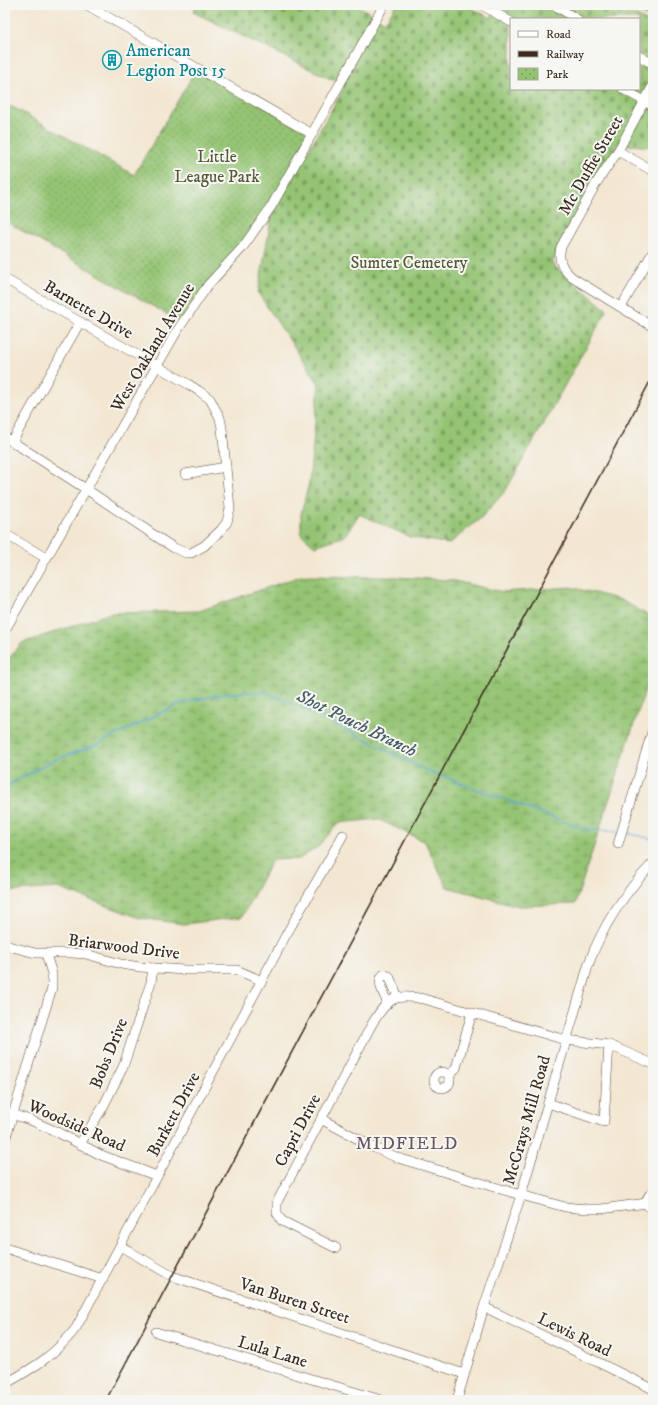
<svg xmlns="http://www.w3.org/2000/svg" width="658" height="1405" viewBox="0 0 658 1405" font-family="'IM FELL DW Pica',serif">
<defs>
<pattern id="wetland-marsh" width="20" height="14" patternUnits="userSpaceOnUse"><rect width="20" height="14" fill="#94c473"/><path d="M1 5h8M5 5V1M11 12h8M15 12V8" fill="none" stroke="#7a9f5e"/></pattern>
<pattern id="cemetery-stones" width="16" height="16" patternUnits="userSpaceOnUse"><rect width="16" height="16" fill="#94c473"/><path d="M2 7V4a2 2 0 0 1 4 0v3zM10 15v-3a2 2 0 0 1 4 0v3z" fill="#7a9f5e"/></pattern>
<pattern id="park-dots" width="8" height="8" patternUnits="userSpaceOnUse"><rect width="8" height="8" fill="#94c473"/><path d="M2 2h.1M6 6h.1" fill="none" stroke="#7a9f5e" stroke-width="1.8" stroke-linecap="round"/></pattern>
</defs>
<rect width="100%" height="100%" fill="#f6f6f2"/>
<filter id="ink" filterUnits="userSpaceOnUse"><feTurbulence type="fractalNoise" baseFrequency=".025" numOctaves="2"/><feDisplacementMap in="SourceGraphic" scale="8" xChannelSelector="R" yChannelSelector="G"/><feConvolveMatrix kernelMatrix="1 2 1 2 8 2 1 2 1" color-interpolation-filters="sRGB"/></filter>
<filter id="wash" filterUnits="userSpaceOnUse"><feTurbulence type="fractalNoise" baseFrequency=".012" numOctaves="4" result="noise"/><feDisplacementMap in="SourceGraphic" scale="16" xChannelSelector="R" yChannelSelector="G"/><feGaussianBlur stdDeviation="0.9" result="paint"/><feColorMatrix in="noise" values="0 0 0 0 0 0 0 0 0 0 0 0 0 0 0 0 0 1.4 0 .05"/><feComposite in="paint" operator="in"/></filter>
<g filter="url(#wash)">
<rect width="100%" height="100%" fill="#f3e7d2"/>
<!-- wetland -->
<polygon fill="url(#wetland-marsh)" stroke="#687748" points="301,576 397,577 450,580 503,592 571,587 621,600 653,618 653,666 575,904 519,906 447,887 425,842 378,819 338,823 319,846 299,859 272,860 242,917 184,924 140,918 58,888 5,892 5,663 22,643 111,613 199,611"/>
<!-- cemetery -->
<path fill="url(#cemetery-stones)" stroke="#687748" fill-rule="evenodd" d="M197,5H357L385,22L396,5H465L491,18L498,5H616L645,20L653,26V147L618,144L570,225L552,264L607,310L506,490L482,517L449,544L410,537L359,514L345,536L315,546L301,534V514L309,483L319,384L258,293L272,214L345,86L193,12ZM511,19H639V89H511Z"/>
<!-- park -->
<g fill="url(#park-dots)" stroke="#687748">
<polygon points="621,5 653,5 653,19"/>
<polygon points="197,68 312,134 271,207 182,323 5,221 5,117 11,106 134,175"/>
</g>
<g fill="none" stroke-linecap="round" stroke-linejoin="round">
<!-- stream -->
<g stroke="#56a4d0" stroke-width="1.5">
<polyline points="5,787 54,760 94,746 181,703 228,693 266,692 324,718 423,769 584,829 618,832"/>
<polyline points="626,833 653,839"/>
</g>
</g>
</g>
<g filter="url(#ink)">
<g fill="none" stroke-linecap="round" stroke-linejoin="round">
<!-- minor casing -->
<g stroke="#574639" stroke-width="10">
<g id="minor">
<polyline points="87,5 312,134"/>
<polyline points="482,5 511,22"/>
<polyline points="554,5 577,19"/>
<polyline points="639,56 653,64"/>
<path d="M653,85L618,151L597,182L561,247C557,261 563,270 573,278L653,327"/>
<polyline points="623,89 653,106"/>
<polyline points="618,151 653,171"/>
<polyline points="5,279 188,384 199,391 210,399 220,418 222,428 230,508 227,522 221,530 204,546 191,553 186,553 174,548 157,537 86,489 5,437"/>
<polyline points="621,307 653,252"/>
<polyline points="12,442 80,322"/>
<polyline points="185,474 226,467"/>
<polyline points="5,534 46,558"/>
<polyline points="5,630 177,331 208,285 243,247 271,207 384,5"/>
<polyline points="618,844 653,729"/>
<polyline points="5,945 35,953 72,953 86,954 121,964 140,967 184,970 237,970 262,981"/>
<path d="M388,1003C384,995 376,982 383,975L389,976L398,997"/>
<circle cx="442" cy="1080" r="8"/>
<polyline points="449,1076 456,1068 472,1013"/>
<polyline points="548,1103 604,1122 609,1045"/>
<polyline points="5,1112 30,1120 55,1131 101,1155 157,1176"/>
<polyline points="321,1119 375,1148 398,1158 521,1195 565,1207 586,1209 601,1209 647,1203"/>
<polyline points="5,1140 52,988 52,974 46,954"/>
<polyline points="80,1144 103,1107 123,1067 151,982 153,968"/>
<path d="M653,1192C645,1197 645,1206 653,1211"/>
<polyline points="120,1246 172,1276 464,1374"/>
<polyline points="5,1248 103,1279"/>
<path d="M336,1248L282,1221L277,1213V1202L372,1024C388,998 394,993 424,999L566,1040L609,1045L653,1064"/>
<polyline points="484,1307 653,1389"/>
<polyline points="156,1332 381,1400"/>
<path d="M5,1384C35,1367 55,1355 76,1328L286,935L343,835"/>
<path d="M457,1400L484,1307L521,1195L589,963C603,925 625,892 653,863"/>
</g>
</g>
<!-- minor -->
<use href="#minor" stroke="#fff" stroke-width="9"/>
<!-- rail -->
<polyline stroke="#3b2a1e" stroke-width="1.5" points="106,1400 653,376"/>
</g>
</g>
<!-- icons -->
<defs>
<g id="building-ring" transform="scale(1)"><circle r="9.5" fill="#f6f6f2" stroke="#0f9aa8" stroke-width="1.5"/><path d="M-4-6H4V6H1V3H-1V6H-4ZM-2.5-4.3h1.7v1.8h-1.7ZM.8-4.3h1.7v1.8H.8ZM-2.5-1h1.7V.8h-1.7ZM.8-1h1.7V.8H.8Z" fill="#0f9aa8"/></g>
</defs>
<g fill-rule="evenodd">
<use href="#building-ring" x="112" y="60"/>
</g>
<g text-anchor="middle" stroke-width="4" stroke-linejoin="round" paint-order="stroke">
<!-- culture labels -->
<g font-size="17" fill="#0d838f" stroke="#f6f6f2" text-anchor="start">
<text x="126" y="56">American<tspan x="126" dy="20">Legion Post 15</tspan></text>
</g>
<!-- park labels -->
<g font-size="17" fill="#565838" stroke="#f6f6f2">
<text x="217" y="162">Little<tspan x="217" dy="20">League Park</tspan></text>
<text x="409" y="268">Sumter Cemetery</text>
</g>
<!-- street labels -->
<g font-size="17" fill="#3b2a1e" stroke="#f6f6f2">
<text transform="translate(590 165) rotate(-60)" y="6">Mc Duffie Street</text>
<text transform="translate(89 309) rotate(30)" y="6">Barnette Drive</text>
<text transform="translate(152 347) rotate(-59)" y="6">West Oakland Avenue</text>
<text transform="translate(124 946) rotate(7)" y="6">Briarwood Drive</text>
<text transform="translate(108 1053) rotate(-68)" y="6">Bobs Drive</text>
<text transform="translate(173 1114) rotate(-62)" y="6">Burkett Drive</text>
<text transform="translate(526 1120) rotate(-74)" y="6">McCrays Mill Road</text>
<text transform="translate(77 1125) rotate(24)" y="6">Woodside Road</text>
<text transform="translate(297 1130) rotate(-62)" y="6">Capri Drive</text>
<text transform="translate(295 1300) rotate(18)" y="6">Van Buren Street</text>
<text transform="translate(575 1334) rotate(26)" y="6">Lewis Road</text>
<text transform="translate(273 1351) rotate(17)" y="6">Lula Lane</text>
</g>
<!-- water labels -->
<g font-size="18" font-style="italic" fill="#465b65" stroke="#f6f6f2">
<text transform="translate(357 723) rotate(26)" y="6">Shot Pouch Branch</text>
</g>
<!-- neighbourhood labels -->
<g font-size="18" letter-spacing="1" fill="#6c5560" stroke="#f6f6f2">
<text x="407" y="1149">MIDFIELD</text>
</g>
</g>
<!-- margin -->
<rect width="658" height="1405" fill="none" stroke="#f6f6f2" stroke-width="20"/>
<!-- legend -->
<rect x="510" y="18" width="130" height="72" fill="#f6f6f2" stroke="#aba49d"/>
<rect x="518" y="31" width="20" height="6" fill="#ffffff" stroke="#aba49d"/>
<text x="546" y="38" font-size="12" fill="#3b2a1e">Road</text>
<rect x="518" y="51" width="20" height="6" fill="#3b2a1e" stroke="#aba49d"/>
<text x="546" y="58" font-size="12" fill="#3b2a1e">Railway</text>
<rect x="518" y="68" width="20" height="12" fill="url(#park-dots)" stroke="#aba49d"/>
<text x="546" y="78" font-size="12" fill="#3b2a1e">Park</text>
</svg>
